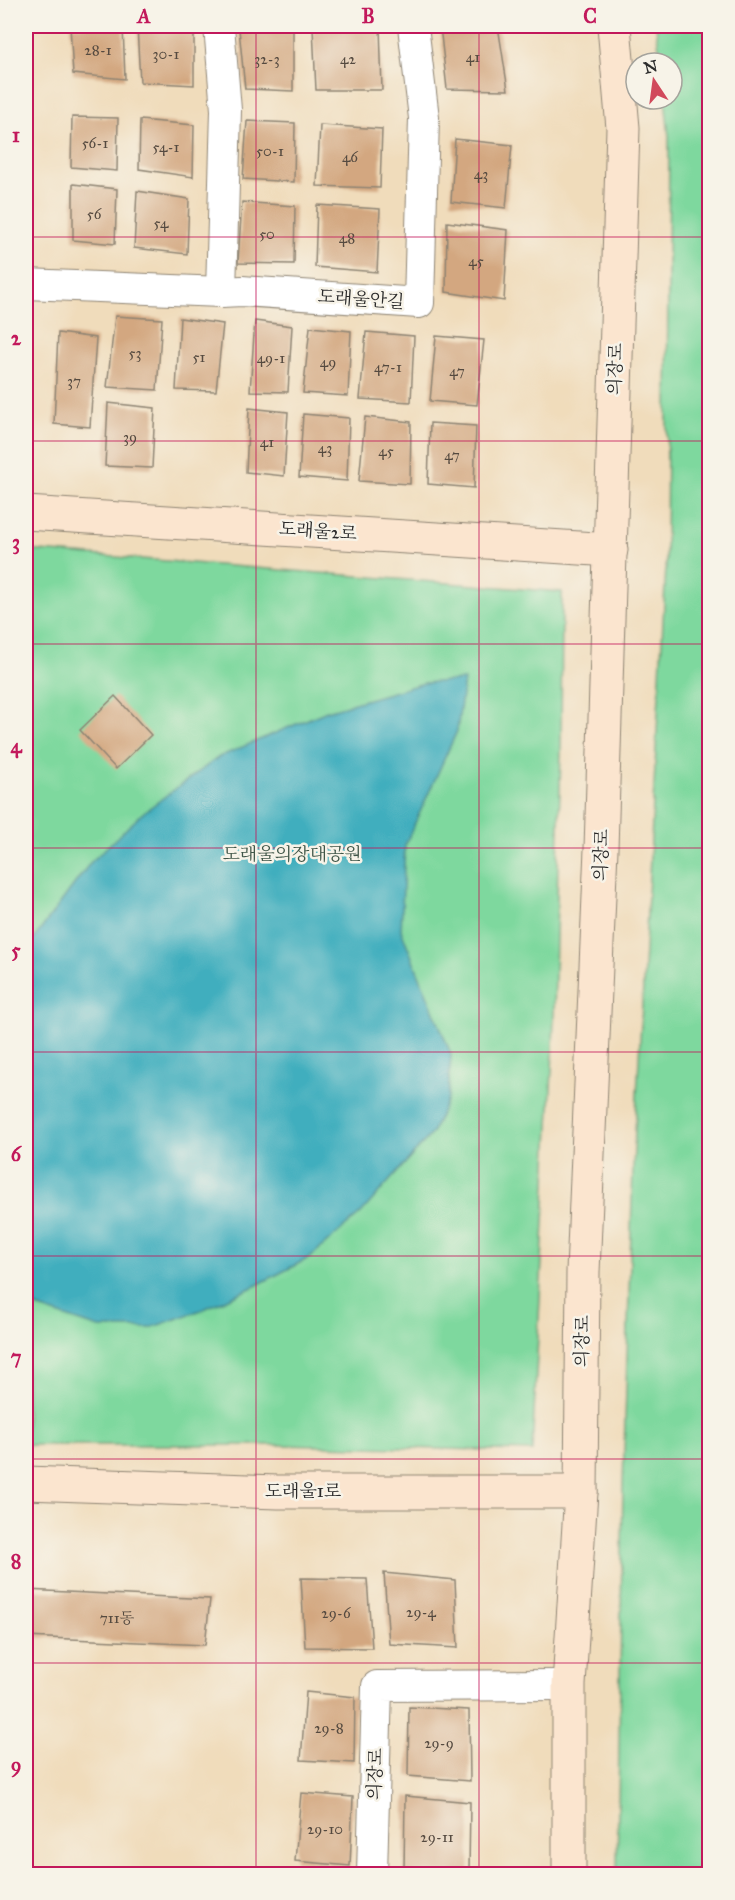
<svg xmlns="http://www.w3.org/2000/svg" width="735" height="1900" viewBox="0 0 735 1900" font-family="'IM FELL Great Primer','Noto Serif KR',serif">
<rect width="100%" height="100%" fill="#f7f3e8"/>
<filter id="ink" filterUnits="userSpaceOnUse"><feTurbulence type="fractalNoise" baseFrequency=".0167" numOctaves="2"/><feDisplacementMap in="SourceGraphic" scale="12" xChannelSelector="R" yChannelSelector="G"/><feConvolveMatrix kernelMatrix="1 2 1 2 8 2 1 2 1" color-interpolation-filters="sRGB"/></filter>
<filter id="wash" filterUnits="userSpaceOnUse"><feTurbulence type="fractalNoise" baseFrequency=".008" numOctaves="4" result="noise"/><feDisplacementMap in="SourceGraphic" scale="24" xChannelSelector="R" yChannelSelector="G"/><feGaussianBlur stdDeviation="1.35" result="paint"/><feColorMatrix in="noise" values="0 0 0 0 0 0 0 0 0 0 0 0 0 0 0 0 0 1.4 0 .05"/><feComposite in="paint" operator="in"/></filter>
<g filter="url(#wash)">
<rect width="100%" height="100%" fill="#f0dcbb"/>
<!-- green -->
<g fill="#7ed89e" stroke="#548264" stroke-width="1.5">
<polygon points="656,26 710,26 709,1874 617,1874 623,1484 633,1168 666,567 669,137 665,99 672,99 672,63 661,63"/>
<polygon points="26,550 562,592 561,751 553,1051 532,1451 278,1445 26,1445"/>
</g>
<!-- water -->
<polygon fill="#41aebe" stroke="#366c74" stroke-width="1.5" points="464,680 457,731 405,845 401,930 451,1054 448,1098 432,1133 361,1213 309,1258 255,1286 204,1309 150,1328 99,1328 36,1307 26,1292 26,954 30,944 90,863 144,812 219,757 327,711 424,683"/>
<g id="blocks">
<!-- building -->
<g fill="#d3a780">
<polygon points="70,26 123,26 125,79 73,74"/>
<polygon points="137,26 194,26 194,85 140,82"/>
<polygon points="380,26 382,90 316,90 313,28"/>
<polygon points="440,26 498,26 508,90 447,89"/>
<polygon points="293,28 293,91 245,89 239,29"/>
<polygon points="72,117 118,118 117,171 71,167"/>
<polygon points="140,120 194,125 193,177 139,169"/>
<polygon points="247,121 295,123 294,182 243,179"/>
<polygon points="320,125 382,129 380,188 317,186"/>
<polygon points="455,139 512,145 506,208 451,202"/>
<polygon points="73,184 117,189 115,244 73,240"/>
<polygon points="137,191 189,199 187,254 134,248"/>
<polygon points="242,202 295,206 294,264 238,263"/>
<polygon points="317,205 380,209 377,272 315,267"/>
<polygon points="447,222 508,230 504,301 446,292"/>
<polygon points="115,316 162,319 157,390 107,387"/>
<polygon points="180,318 223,324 216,391 176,390"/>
<polygon points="255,321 292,326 288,392 250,391"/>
<polygon points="310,327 351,331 348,396 303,393"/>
<polygon points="366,332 414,336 411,402 360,399"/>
<polygon points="58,333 96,338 90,427 54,424"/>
<polygon points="436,336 484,340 477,405 430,401"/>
<polygon points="108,403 155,408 152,468 105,466"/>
<polygon points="249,408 288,412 284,476 246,472"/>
<polygon points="303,414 349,418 347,481 299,477"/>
<polygon points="365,417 411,422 410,484 359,481"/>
<polygon points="430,423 476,426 474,488 428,484"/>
<polygon points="115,696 151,735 116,769 80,730"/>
<polygon points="384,1573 455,1580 458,1648 389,1644"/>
<polygon points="301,1578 367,1579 372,1648 305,1647"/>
<polygon points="26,1590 210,1599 205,1645 26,1637"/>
<polygon points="306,1692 355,1697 354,1763 301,1760"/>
<polygon points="409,1707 469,1710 470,1781 408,1776"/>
<polygon points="301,1793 353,1797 350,1866 295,1861"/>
<polygon points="405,1796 470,1802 469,1872 404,1872"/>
</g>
</g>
</g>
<g filter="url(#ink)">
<use href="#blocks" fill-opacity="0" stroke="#8e8473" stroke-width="1.5"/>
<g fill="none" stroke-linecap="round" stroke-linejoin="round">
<!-- street casing -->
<g stroke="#8e8473" stroke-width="32">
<g id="street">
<polyline points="219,26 226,110 221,292"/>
<polyline points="26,284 221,292 242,291 419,303 424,118 413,26"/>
<polyline points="372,1874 377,1686 569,1685"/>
</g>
</g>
<!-- secondary casing -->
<g stroke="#8e8473" stroke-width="35">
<g id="secondary">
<polyline points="26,513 611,550"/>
<polyline points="26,1483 278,1492 581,1492"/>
<polyline points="569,1874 569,1685 581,1492 583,1272 601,849 623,128 614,26"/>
</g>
</g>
<!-- street -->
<use href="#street" stroke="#fff" stroke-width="30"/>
<!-- secondary -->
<use href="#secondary" stroke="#fbe5cf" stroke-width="33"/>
</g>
</g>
<!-- grid -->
<path fill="none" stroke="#c2185b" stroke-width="1.5" stroke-opacity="0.55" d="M256,26V1874M479,26V1874M26,237H710M26,441H710M26,644H710M26,848H710M26,1052H710M26,1256H710M26,1459H710M26,1663H710"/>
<g text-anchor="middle" stroke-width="5" stroke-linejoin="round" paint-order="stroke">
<!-- number labels -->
<g font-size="15" fill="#554a40">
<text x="98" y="55">28-1</text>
<text x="166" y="59">30-1</text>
<text x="473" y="62">41</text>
<text x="267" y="64">32-3</text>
<text x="348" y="64">42</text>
<text x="95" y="148">56-1</text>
<text x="166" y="152">54-1</text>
<text x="270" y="156">50-1</text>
<text x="350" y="162">46</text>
<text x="481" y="179">43</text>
<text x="94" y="219">56</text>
<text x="161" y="228">54</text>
<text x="267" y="239">50</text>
<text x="347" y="243">48</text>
<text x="476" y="266">45</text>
<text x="135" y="358">53</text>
<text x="199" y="362">51</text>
<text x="271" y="363">49-1</text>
<text x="328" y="367">49</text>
<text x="388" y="372">47-1</text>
<text x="457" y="376">47</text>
<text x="74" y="386">37</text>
<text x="130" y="442">39</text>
<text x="267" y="447">41</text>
<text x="325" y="453">43</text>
<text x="386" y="456">45</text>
<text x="452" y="460">47</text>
<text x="421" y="1617">29-4</text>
<text x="336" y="1618">29-6</text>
<text x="117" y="1623">711동</text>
<text x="329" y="1733">29-8</text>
<text x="439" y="1748">29-9</text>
<text x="325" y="1834">29-10</text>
<text x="437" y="1842">29-11</text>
</g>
<!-- street labels -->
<g font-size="18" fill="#2b2b2b" stroke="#f7f3e8">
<text transform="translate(361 299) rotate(4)" y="6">도래울안길</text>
<text transform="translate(615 369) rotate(-88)" y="6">의장로</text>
<text transform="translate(318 531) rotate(4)" y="6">도래울2로</text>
<text transform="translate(601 855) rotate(-88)" y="6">의장로</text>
<text transform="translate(582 1341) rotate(-89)" y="6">의장로</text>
<text x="303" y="1497">도래울1로</text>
<text transform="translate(375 1774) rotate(-88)" y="6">의장로</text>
</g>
<!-- park labels -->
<g font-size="18" fill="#405648" stroke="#f7f3e8">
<text x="292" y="860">도래울의장대공원</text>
</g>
</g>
<!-- margin -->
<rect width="735" height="1900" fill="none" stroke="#f7f3e8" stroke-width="66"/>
<!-- north arrow -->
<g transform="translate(654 81) rotate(347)"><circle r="28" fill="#f7f3e8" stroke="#a5a39c" stroke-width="1.5"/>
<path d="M0-4.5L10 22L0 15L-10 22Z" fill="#d1495b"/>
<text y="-9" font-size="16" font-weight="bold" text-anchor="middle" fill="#2b2b2b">N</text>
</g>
<rect x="33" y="33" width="669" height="1834" fill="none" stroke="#c2185b" stroke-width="2"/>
<g font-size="20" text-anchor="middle" font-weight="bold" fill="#c2185b">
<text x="144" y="23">A</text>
<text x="368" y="23">B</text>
<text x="590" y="23">C</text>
<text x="16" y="142">1</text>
<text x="16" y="345">2</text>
<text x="16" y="549">3</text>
<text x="16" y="753">4</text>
<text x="16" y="957">5</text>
<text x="16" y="1161">6</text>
<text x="16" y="1364">7</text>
<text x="16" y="1568">8</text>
<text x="16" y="1772">9</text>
</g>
</svg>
